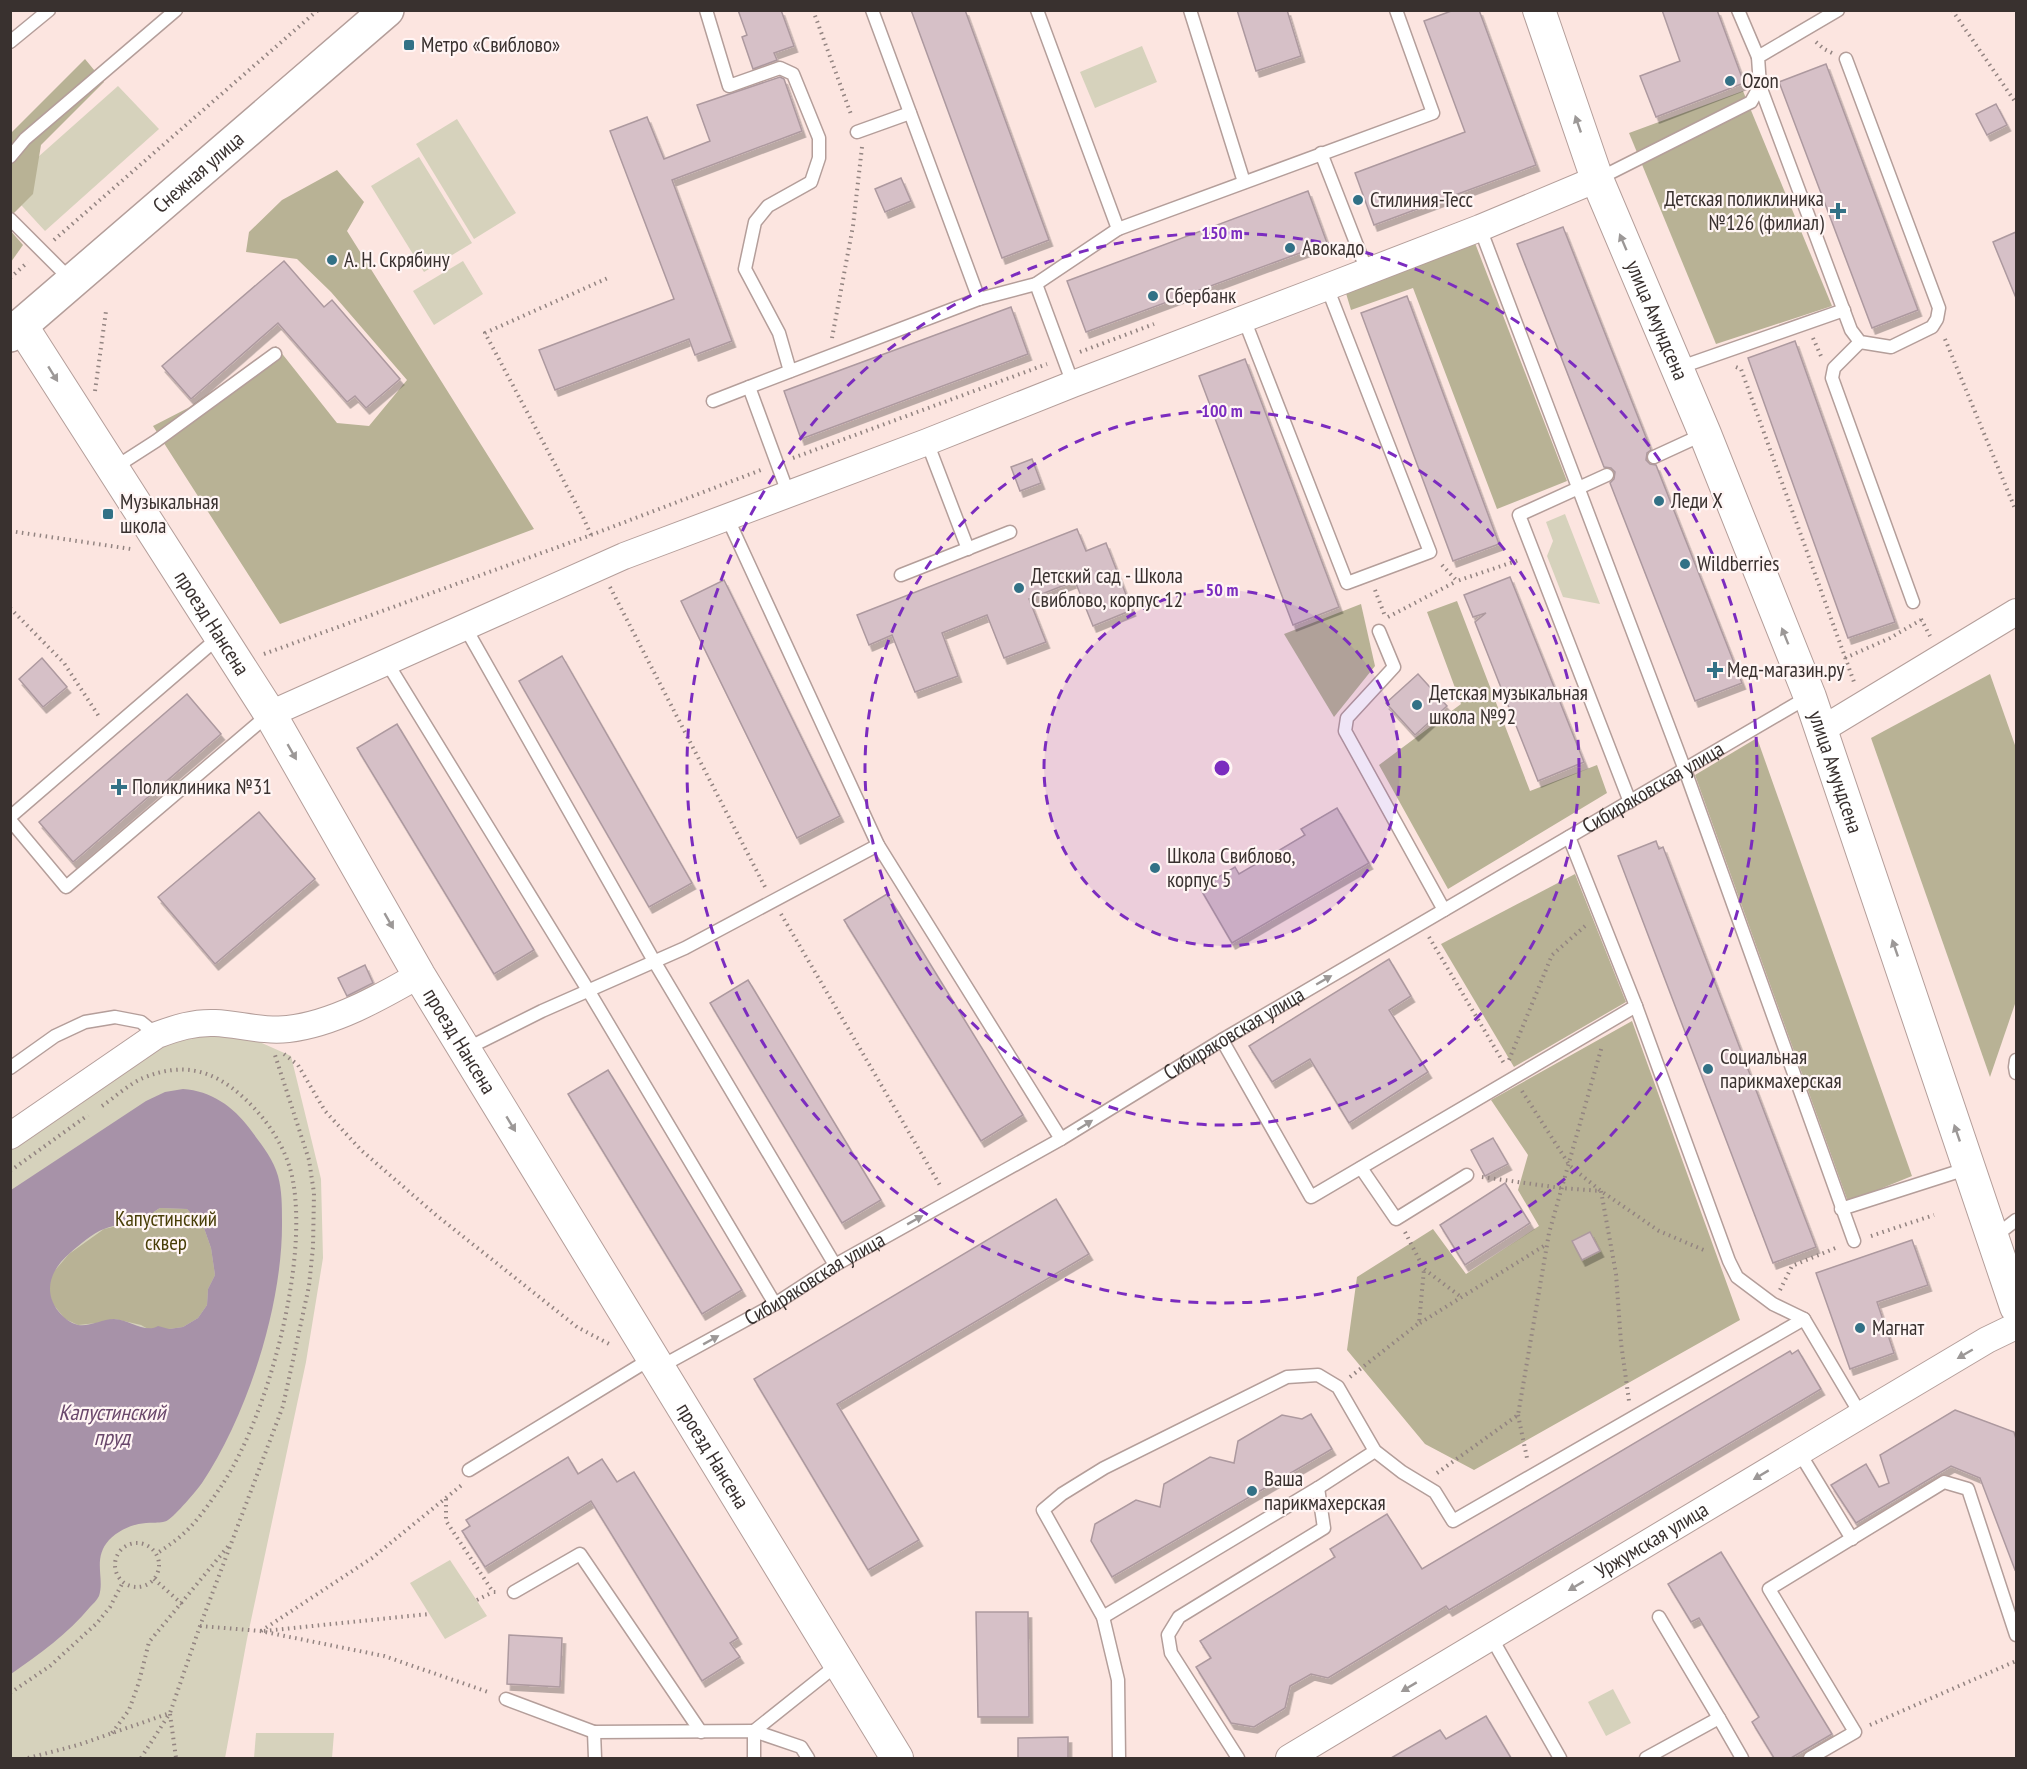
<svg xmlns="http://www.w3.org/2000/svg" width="2027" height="1769" viewBox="0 0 2027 1769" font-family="'PT Sans Narrow',sans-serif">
<defs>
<filter id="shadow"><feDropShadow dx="3.5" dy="6" stdDeviation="0" flood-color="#0004"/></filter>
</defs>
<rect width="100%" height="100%" fill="#fce5e0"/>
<!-- green -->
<g fill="#d6d2bc">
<polygon points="1142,46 1157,82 1095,108 1080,72"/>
<polygon points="118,86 159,129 45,231 11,194 11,181"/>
<polygon points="457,119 516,213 474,239 416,144"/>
<polygon points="419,157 472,243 424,272 371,186"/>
<polygon points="463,261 483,294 434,325 413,291"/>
<polygon points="1565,514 1600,604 1563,597 1547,556 1553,541 1546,522"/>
<polygon points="193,1032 253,1039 291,1056 321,1179 323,1258 306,1362 247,1639 225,1758 11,1758 10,1142 160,1042"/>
<polygon points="450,1560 487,1616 445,1639 410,1583"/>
<polygon points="1613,1689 1631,1723 1606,1736 1588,1702"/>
<polygon points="256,1733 334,1733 332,1758 254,1758"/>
</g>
<!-- forest -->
<g fill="#b8b295">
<polygon points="85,59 104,82 41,145 33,194 11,216 11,133"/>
<polygon points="1743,91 1832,306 1716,344 1629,133"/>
<polygon points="337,170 364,202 347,231 534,529 280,624 153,426 188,408 276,346 337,423 369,426 407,380 331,292 297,259 246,252 249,232 282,200"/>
<polygon points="10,230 23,245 11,262 10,262"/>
<polygon points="1475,243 1567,481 1497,509 1413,288 1351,310 1345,290"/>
<polygon points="1457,601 1530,791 1597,765 1607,793 1448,889 1379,765 1461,704 1427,612"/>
<polygon points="1361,604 1375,666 1334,717 1284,634"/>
<polygon points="1990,674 2016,748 2016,1001 1990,1077 1871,738"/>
<polygon points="1757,738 1912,1176 1848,1202 1695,775"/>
<polygon points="1575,874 1626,1002 1514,1067 1441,944"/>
<polygon points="1632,1021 1740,1320 1474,1470 1425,1444 1347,1350 1357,1277 1433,1229 1466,1274 1539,1226 1518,1190 1528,1155 1491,1100"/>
<polygon points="160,1208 187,1209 204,1228 211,1248 215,1275 208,1289 207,1305 198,1318 183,1327 169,1329 148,1329 141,1325 115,1319 97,1323 78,1325 65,1319 53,1304 49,1292 51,1275 69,1254 104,1229 140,1221"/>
</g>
<!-- water -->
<path fill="#a792a8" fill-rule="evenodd" d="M183,1089C211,1091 233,1106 250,1129C261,1144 273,1158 278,1176C282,1190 282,1207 282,1221C283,1304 248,1414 202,1483C197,1490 175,1516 168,1520C162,1524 153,1522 146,1523C132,1524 119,1530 109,1540C92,1559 105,1578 99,1596C97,1600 93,1604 90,1607C68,1634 39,1654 11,1674V1190L146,1101L165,1092ZM160,1208L187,1209L204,1228L211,1248L215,1275L208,1289L207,1305L198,1318L183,1327L169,1329L158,1326C146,1334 128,1319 114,1319C102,1319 90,1327 78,1325C70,1323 64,1318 59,1312C42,1291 51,1269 70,1253C79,1245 93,1233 104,1229C115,1224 129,1225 140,1221C147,1218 153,1212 160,1208Z"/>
<!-- building -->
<g fill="#d6c0c7" stroke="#ad999f" stroke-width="1.5" filter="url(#shadow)">
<polygon points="738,10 781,10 794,46 774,53 777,60 753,69 742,37 747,35"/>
<polygon points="911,10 965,10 1049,240 1002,258"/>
<polygon points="1237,10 1287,10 1301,56 1256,71"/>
<polygon points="1454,10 1479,10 1536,165 1374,225 1355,173 1465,132 1424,21"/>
<polygon points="1662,10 1717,10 1744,83 1656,117 1640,76 1680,61"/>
<polygon points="1826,64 1918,310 1872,328 1779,82"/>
<polygon points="780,77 784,79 802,131 672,180 732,341 695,355 689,339 555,390 539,350 674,299 610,131 647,117 664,159 710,141 697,105"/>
<polygon points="1996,104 2007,125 1987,135 1976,114"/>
<polygon points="901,178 911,201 885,212 875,189"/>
<polygon points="1308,191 1327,243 1086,332 1067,281"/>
<polygon points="1563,227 1651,450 1647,453 1646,460 1650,464 1656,465 1742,683 1695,701 1610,483 1614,479 1615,472 1611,468 1604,467 1517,244"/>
<polygon points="2016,232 2016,298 1993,242"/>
<polygon points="284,261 324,307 332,300 400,379 366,408 355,396 347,402 278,323 191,399 162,366"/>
<polygon points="1407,296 1499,544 1453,561 1361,313"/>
<polygon points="1011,307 1028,354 801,439 784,391"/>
<polygon points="1795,341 1895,622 1848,638 1748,358"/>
<polygon points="1245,359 1339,607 1293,625 1199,376"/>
<polygon points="1032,459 1041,483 1020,491 1011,467"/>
<polygon points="1077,529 1086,551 1106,543 1132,610 1093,626 1075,581 1029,599 1046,642 1004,658 987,615 942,633 958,676 915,692 892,635 869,645 857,615"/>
<polygon points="1510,577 1584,762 1538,781 1475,622 1486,613 1473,617 1464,595"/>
<polygon points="724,580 840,816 797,838 681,601"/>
<polygon points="562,656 692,883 649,907 519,681"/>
<polygon points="42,658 67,687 43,707 19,679"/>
<polygon points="1418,674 1447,706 1415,735 1386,703"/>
<polygon points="187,694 221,734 73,862 39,822"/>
<polygon points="397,724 534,950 494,974 357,748"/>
<polygon points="1337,808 1369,863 1232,943 1200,888 1235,867 1239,874 1305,835 1301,829"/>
<polygon points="259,812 315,879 215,964 158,897"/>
<polygon points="1656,841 1659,849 1663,847 1816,1247 1773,1263 1618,856"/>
<polygon points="887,894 1023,1115 981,1141 844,920"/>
<polygon points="1389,959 1411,996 1389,1010 1428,1072 1349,1123 1310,1059 1272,1082 1249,1046"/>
<polygon points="365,965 373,983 347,996 338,978"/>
<polygon points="748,980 881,1200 842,1223 710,1003"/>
<polygon points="608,1070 742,1290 702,1314 568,1094"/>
<polygon points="1493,1138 1508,1164 1485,1176 1471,1150"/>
<polygon points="1505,1183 1530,1223 1465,1265 1440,1225"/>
<polygon points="1056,1199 1089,1254 837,1404 919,1540 868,1570 754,1379"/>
<polygon points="1590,1232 1600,1251 1582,1260 1572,1241"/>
<polygon points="1912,1240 1928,1285 1877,1302 1894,1353 1850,1369 1816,1273"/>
<polygon points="1798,1350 1821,1389 1449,1610 1446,1606 1328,1678 1311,1674 1290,1686 1285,1708 1254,1727 1231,1723 1196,1667 1211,1658 1200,1641 1335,1557 1330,1549 1387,1514 1422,1569 1790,1351 1792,1354"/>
<polygon points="1955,1410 2014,1432 2016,1439 2016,1569 2015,1570 1980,1478 1951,1466 1856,1523 1831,1485 1866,1464 1879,1487 1889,1483 1880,1455"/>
<polygon points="1311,1414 1332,1449 1112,1577 1091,1541 1095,1524 1136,1500 1160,1507 1164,1484 1210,1457 1234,1463 1238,1441 1282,1415 1302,1419"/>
<polygon points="568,1457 578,1474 602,1459 617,1482 634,1472 738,1638 730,1643 740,1657 702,1681 591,1501 485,1567 462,1531 470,1526 466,1520"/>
<polygon points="1721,1552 1832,1734 1791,1758 1774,1758 1752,1722 1759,1717 1699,1618 1691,1622 1668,1584"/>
<polygon points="976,1612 1028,1612 1029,1717 978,1717"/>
<polygon points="509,1635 562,1638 560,1687 507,1684"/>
<polygon points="1486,1716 1511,1758 1391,1758 1440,1730 1446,1739"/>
<polygon points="1068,1737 1068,1758 1018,1758 1018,1738"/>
</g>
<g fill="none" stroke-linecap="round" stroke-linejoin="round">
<!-- service casing -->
<g stroke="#b49e9a" stroke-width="15">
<g id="service">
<polyline points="706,10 729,86 780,68 793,74 819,138 819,158 811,182 768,206 755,222 745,269 779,333 790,371"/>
<polyline points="872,10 979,299"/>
<polyline points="1037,10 1118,229"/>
<polyline points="1190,10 1244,182"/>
<polyline points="1738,10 1758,57"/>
<polyline points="10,42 49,10"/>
<polyline points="1760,86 1851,330 1860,342 1891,347 1932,327 1937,319 1939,308 1846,59"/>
<polyline points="857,132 910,113"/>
<polyline points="1321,153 1367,271"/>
<polyline points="10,157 25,139 176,10"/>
<polyline points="1598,179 1751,102 1760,86 1758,57 1838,10"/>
<polyline points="10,219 71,280"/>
<polyline points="1480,228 1685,770 1854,1241"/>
<polyline points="1036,284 1073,384"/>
<polyline points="1244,319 1347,583 1430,552 1327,287"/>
<polyline points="1860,342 1834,368 1832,378 1913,602"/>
<polyline points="1678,368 1844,310"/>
<polyline points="713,401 749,387"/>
<polyline points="927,442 968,549"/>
<polyline points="1654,457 1704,434"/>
<polyline points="114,468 156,441 275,354"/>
<polyline points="1607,475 1519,515 1630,802"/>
<polyline points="788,493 749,387 979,299 1036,284 1118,229 1433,113 1396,10"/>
<polyline points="727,517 878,845 1061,1139"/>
<polyline points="901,575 1010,532"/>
<polyline points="465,627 654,961 835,1265"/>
<polyline points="1379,631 1394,667 1347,718 1345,731 1444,910"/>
<polyline points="386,661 588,990 775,1304"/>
<polyline points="10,817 219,637"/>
<polyline points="10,820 66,887 268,715"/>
<polyline points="1636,1006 1729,1261 1737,1277 1773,1304 1804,1319"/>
<polyline points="1222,1040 1311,1197 1636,1006 1569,837"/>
<polyline points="466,1049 542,1011 685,948 878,845"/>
<polyline points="2016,1060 2015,1067 2016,1073"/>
<polyline points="10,1068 55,1036 85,1022 115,1017 141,1022 157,1035"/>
<polyline points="1361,1168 1396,1219 1467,1175"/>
<polyline points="1841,1209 1969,1168"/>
<polyline points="1994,1237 2016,1220"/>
<path id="s1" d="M660,1367L775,1304L835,1265L1061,1139L1222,1040L1808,697"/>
<polyline points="1799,1452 1852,1539"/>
<polyline points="469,1470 652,1358"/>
<polyline points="514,1592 580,1554 701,1732"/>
<polyline points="1103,1617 1318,1488 1375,1451"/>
<polyline points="1491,1637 1560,1758"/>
<polyline points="506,1699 594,1732"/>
<polyline points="1719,1718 1742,1758"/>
<polyline points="595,1758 594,1732 754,1731 801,1747 808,1758"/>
<polyline points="754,1758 754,1731 838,1664"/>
<polyline points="1119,1758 1118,1680 1103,1617 1043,1510 1062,1494 1104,1468 1287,1377 1318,1375 1338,1387 1375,1451 1402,1472 1435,1492 1453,1521 1804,1319 1861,1415"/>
<polyline points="1238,1758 1171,1653 1168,1635 1179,1617 1324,1528 1318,1488"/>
<polyline points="1646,1758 1719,1718 1659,1617"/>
<polyline points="1810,1758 1855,1732 1769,1589 1944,1482 1968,1489 2016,1635"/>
</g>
</g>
<!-- minor casing -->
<g stroke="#b49e9a" stroke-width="28">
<g id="minor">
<polyline points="270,714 624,556 927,442 1073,384 1327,287 1480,228 1597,179"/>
<polyline points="1821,730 2016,612"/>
<path d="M10,1136L157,1035C176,1028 194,1022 215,1023C238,1024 264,1032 288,1029C333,1024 381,997 419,975"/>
<path id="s2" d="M1289,1758L1861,1415L1987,1340L2016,1326"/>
</g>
</g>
<!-- tertiary casing -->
<g stroke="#b49e9a" stroke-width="34">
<g id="tertiary">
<path id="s3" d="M1539,10L1597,179L1705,434L1810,697L2016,1307"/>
<path id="s4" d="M21,325L270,714L419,975L897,1758"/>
</g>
</g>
<!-- secondary casing -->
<g stroke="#b49e9a" stroke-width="36">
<g id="secondary">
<path id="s5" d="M10,335L387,10"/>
</g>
</g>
<!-- path -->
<g stroke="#938481" stroke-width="4" stroke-dasharray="1.5 4.5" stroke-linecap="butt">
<polyline points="813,10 852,117"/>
<polyline points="1952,10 2016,103"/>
<polyline points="1816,42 1824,49 1832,53"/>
<polyline points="54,240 318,10"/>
<polyline points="10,278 28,262"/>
<polyline points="832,338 853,226 862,147"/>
<polyline points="1813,338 1821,356"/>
<polyline points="1945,339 2016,511"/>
<polyline points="1080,352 1154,324"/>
<polyline points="1736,367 1741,369 1854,682"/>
<polyline points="95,391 106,311"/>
<polyline points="793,458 1047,364"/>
<polyline points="10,531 131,549"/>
<polyline points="591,535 583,517 485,333 610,277"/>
<polyline points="1442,565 1457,581 1519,560"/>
<polyline points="610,587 765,887"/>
<polyline points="1375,590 1385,616"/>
<polyline points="10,608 64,663 100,718"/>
<polyline points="1388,617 1457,581"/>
<polyline points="1921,619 1930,636"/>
<polyline points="264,654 591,535 761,470"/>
<polyline points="1845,658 1890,638 1921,620"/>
<polyline points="781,914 941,1187"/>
<polyline points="1429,937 1505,1065"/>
<polyline points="284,1054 298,1065 325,1111 361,1150 436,1215 577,1327 611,1345"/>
<polyline points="1509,1060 1552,955 1585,926"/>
<polyline points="1522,1091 1570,1166 1601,1191 1659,1231 1706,1251"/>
<path d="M102,1106C115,1097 129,1084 143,1078C182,1062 212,1069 243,1097C267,1119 287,1148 293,1181C308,1264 269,1411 224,1482C212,1500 198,1521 182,1535C174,1542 165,1548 156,1554"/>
<polyline points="10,1171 88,1115"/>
<polyline points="1482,1177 1561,1188 1601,1191 1616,1274 1621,1343 1629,1401"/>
<polyline points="1405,1232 1424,1269 1461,1297"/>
<polyline points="1871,1236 1934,1215"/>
<polyline points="1780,1290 1792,1266 1838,1247"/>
<polyline points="1420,1323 1547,1244"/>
<polyline points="1350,1377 1419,1323 1424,1269"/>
<polyline points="1518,1415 1527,1458"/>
<polyline points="1437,1473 1518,1415 1549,1233 1602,1046"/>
<polyline points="446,1499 446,1521 493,1592 498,1592"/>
<circle cx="137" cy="1565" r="22"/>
<polyline points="154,1579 182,1604"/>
<polyline points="477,1600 493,1592"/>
<polyline points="200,1626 260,1631 384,1656 491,1693"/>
<polyline points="261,1631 372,1558 463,1484"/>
<polyline points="264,1631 429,1614"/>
<polyline points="10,1693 50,1666 97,1623 110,1607 123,1582"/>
<polyline points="170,1714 176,1758"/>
<polyline points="1870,1725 2016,1661"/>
<polyline points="112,1733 129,1710 139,1682 149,1642 230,1544"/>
<polyline points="28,1758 78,1745 170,1713 200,1626 283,1406 309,1286 313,1247 314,1193 309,1160 274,1052"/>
<polyline points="141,1758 170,1713"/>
</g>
<!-- service -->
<use href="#service" stroke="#fff" stroke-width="12"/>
<!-- minor -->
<use href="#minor" stroke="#fff" stroke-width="26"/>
<!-- tertiary -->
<use href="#tertiary" stroke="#fff" stroke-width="32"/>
<!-- secondary -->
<use href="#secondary" stroke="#fff" stroke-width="33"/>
</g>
<!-- one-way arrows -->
<defs><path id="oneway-solid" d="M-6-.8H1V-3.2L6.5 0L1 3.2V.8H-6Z" transform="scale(1.5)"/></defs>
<g fill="#9c9897">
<use href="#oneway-solid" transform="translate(1578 124) rotate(-109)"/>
<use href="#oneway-solid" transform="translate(1623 242) rotate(-113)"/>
<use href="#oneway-solid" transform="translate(53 374) rotate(58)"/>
<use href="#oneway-solid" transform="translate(1785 636) rotate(-112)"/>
<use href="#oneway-solid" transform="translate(292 752) rotate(60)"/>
<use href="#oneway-solid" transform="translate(389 921) rotate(60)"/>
<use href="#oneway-solid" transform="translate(1895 948) rotate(-109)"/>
<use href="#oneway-solid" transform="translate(1324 980) rotate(-30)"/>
<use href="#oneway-solid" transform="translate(511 1124) rotate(59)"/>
<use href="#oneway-solid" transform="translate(1085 1125) rotate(-32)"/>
<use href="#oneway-solid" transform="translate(1957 1133) rotate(-109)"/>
<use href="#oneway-solid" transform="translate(915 1220) rotate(-29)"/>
<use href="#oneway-solid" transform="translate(711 1340) rotate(-29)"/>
<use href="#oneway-solid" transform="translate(1965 1354) rotate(150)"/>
<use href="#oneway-solid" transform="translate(1761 1475) rotate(149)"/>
<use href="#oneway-solid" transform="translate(1576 1586) rotate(149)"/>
<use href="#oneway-solid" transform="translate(1409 1687) rotate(149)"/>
</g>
<!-- distance rings -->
<circle cx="1222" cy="768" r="178" fill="#7b2cbf" fill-opacity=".12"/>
<g fill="none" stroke="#7b2cbf" stroke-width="3" stroke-dasharray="10 8">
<circle cx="1222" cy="768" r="178"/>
<circle cx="1222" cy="768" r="357"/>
<circle cx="1222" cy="768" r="535"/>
</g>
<!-- markers -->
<g fill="#327186" stroke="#fff5f4" stroke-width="2">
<rect x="403" y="39" width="12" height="12" rx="3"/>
<circle cx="1730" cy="81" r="6"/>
<circle cx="1358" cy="200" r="6"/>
<path d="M1835 202h6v6h6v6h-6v6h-6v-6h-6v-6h6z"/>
<circle cx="1290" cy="248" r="6"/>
<circle cx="332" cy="260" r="6"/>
<circle cx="1153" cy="296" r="6"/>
<circle cx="1659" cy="501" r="6"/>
<rect x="102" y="508" width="12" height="12" rx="3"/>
<circle cx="1685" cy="564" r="6"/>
<circle cx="1019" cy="588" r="6"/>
<path d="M1712 661h6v6h6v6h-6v6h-6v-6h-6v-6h6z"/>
<circle cx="1417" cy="705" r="6"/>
<path d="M116 778h6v6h6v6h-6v6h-6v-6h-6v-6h6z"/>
<circle cx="1155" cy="868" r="6"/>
<circle cx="1708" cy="1069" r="6"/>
<circle cx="1860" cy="1328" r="6"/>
<circle cx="1252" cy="1491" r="6"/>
</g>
<g text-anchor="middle" stroke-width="4.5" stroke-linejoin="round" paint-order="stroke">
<!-- poi labels -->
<g font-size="21" fill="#39312f" stroke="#fff5f4" text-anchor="start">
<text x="421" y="52">Метро «Свиблово»</text>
<text x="1742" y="88">Ozon</text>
<text x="1824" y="206" text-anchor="end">Детская поликлиника<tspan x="1824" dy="24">№126 (филиал)</tspan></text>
<text x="1370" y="207">Стилиния-Тесс</text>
<text x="1302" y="255">Авокадо</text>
<text x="344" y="267">А. Н. Скрябину</text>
<text x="1165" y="303">Сбербанк</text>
<text x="1671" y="508">Леди Х</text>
<text x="120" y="509">Музыкальная<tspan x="120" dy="24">школа</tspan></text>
<text x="1697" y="571">Wildberries</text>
<text x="1031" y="583">Детский сад - Школа<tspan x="1031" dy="24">Свиблово, корпус 12</tspan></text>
<text x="1727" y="677">Мед-магазин.ру</text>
<text x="1429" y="700">Детская музыкальная<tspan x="1429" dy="24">школа №92</tspan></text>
<text x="132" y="794">Поликлиника №31</text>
<text x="1167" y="863">Школа Свиблово,<tspan x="1167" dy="24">корпус 5</tspan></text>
<text x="1720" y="1064">Социальная<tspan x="1720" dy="24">парикмахерская</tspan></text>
<text x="1872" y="1335">Магнат</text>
<text x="1264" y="1486">Ваша<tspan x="1264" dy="24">парикмахерская</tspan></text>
</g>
<!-- street labels -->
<g font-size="21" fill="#39312f" stroke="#fff5f4">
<text dy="7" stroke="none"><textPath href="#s5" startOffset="249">Снежная улица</textPath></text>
<text dy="7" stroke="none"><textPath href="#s3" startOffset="332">улица Амундсена</textPath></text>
<text dy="7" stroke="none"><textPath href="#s4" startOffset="354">проезд Нансена</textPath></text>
<text dy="7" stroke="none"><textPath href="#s3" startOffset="818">улица Амундсена</textPath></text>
<text dy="7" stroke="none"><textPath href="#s1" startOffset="1150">Сибиряковская улица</textPath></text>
<text dy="7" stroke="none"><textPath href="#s1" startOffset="664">Сибиряковская улица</textPath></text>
<text dy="7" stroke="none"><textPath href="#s4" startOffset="840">проезд Нансена</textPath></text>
<text dy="7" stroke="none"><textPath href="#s1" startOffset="178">Сибиряковская улица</textPath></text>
<text dy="7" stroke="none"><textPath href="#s4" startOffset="1326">проезд Нансена</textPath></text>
<text dy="7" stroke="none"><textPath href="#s2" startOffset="423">Уржумская улица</textPath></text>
</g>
<!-- park labels -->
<g font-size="21" fill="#483e07" stroke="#fff5f4">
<text x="166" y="1226">Капустинский<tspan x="166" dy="24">сквер</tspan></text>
</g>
<!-- water labels -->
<g font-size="22" font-style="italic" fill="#6a486c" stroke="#fff5f4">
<text x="112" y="1420">Капустинский<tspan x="112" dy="25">пруд</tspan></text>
</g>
</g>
<circle cx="1222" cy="768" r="9" fill="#7b2cbf" stroke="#fff5f4" stroke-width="3"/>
<g font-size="18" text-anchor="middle" font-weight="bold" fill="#7b2cbf" stroke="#fff5f4" stroke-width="4.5" stroke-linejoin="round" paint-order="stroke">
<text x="1222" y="239">150 m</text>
<text x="1222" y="417">100 m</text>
<text x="1222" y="596">50 m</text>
</g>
<!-- border -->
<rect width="2027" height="1769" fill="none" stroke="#39312f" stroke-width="24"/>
</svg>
